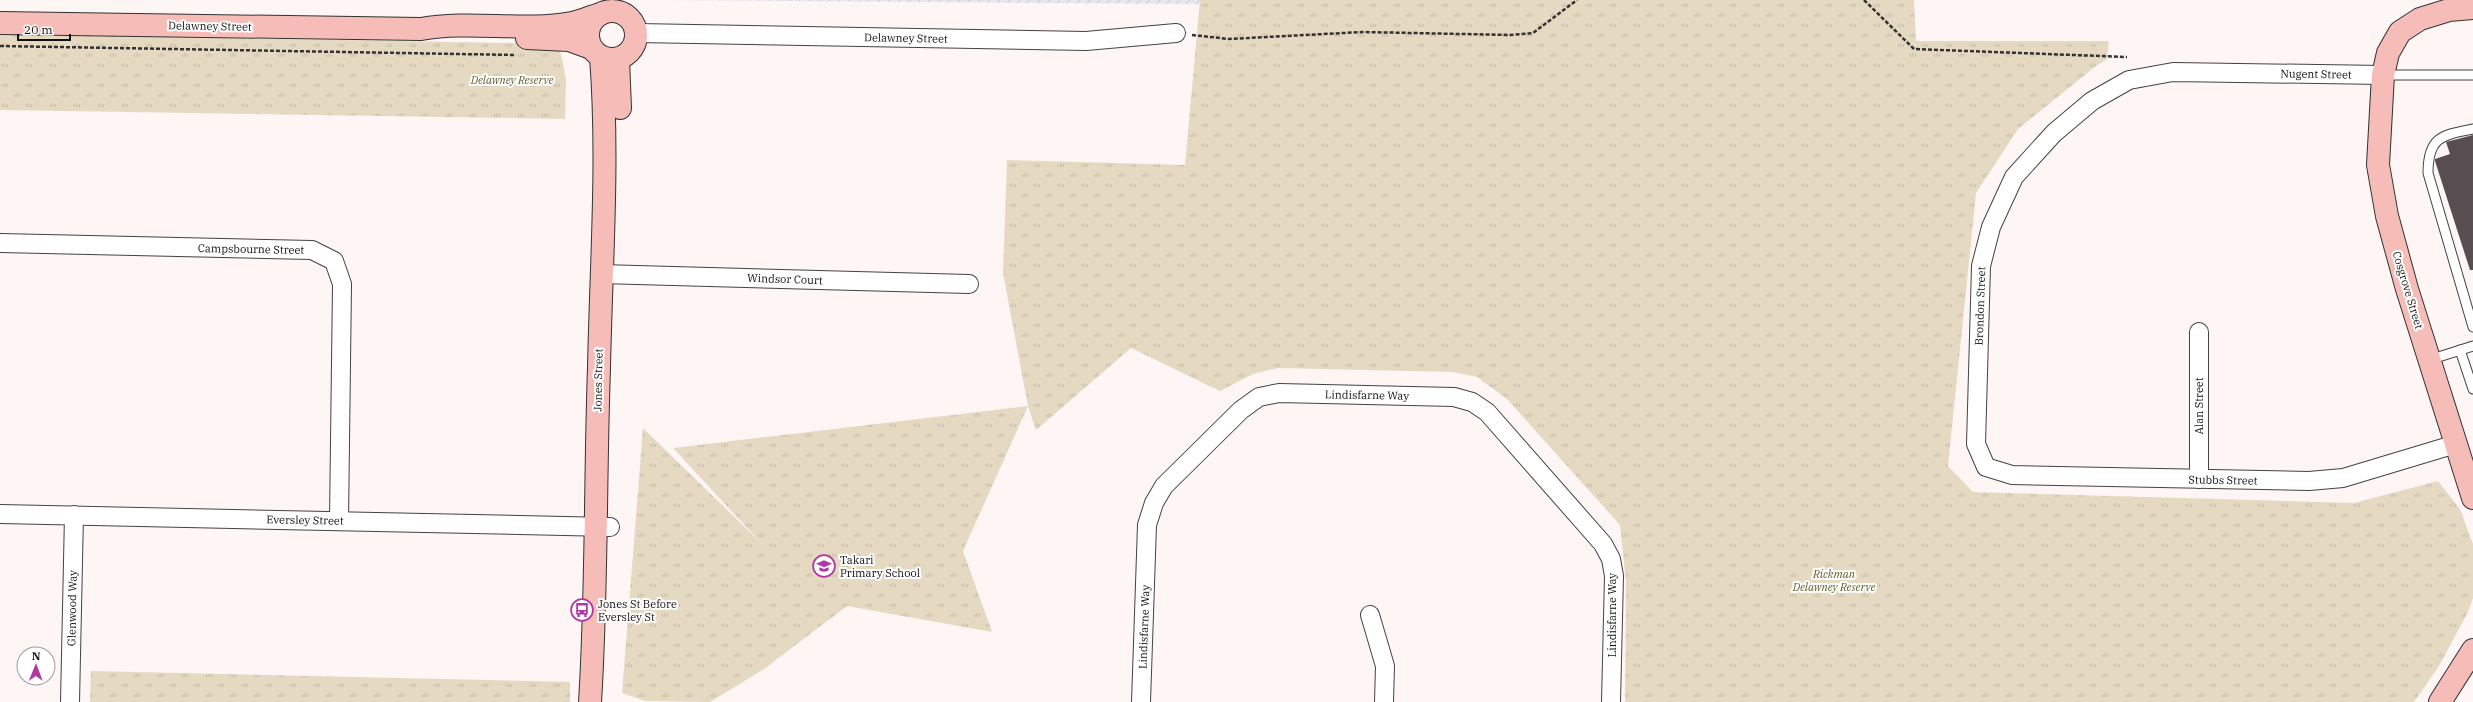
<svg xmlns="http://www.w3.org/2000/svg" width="2473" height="702" viewBox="0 0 2473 702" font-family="'IBM Plex Serif',serif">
<defs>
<pattern id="industrial-furrows" width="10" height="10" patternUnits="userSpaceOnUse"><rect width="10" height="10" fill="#e7e6ee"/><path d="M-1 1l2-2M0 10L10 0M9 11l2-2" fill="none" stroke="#c5c4cb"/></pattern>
<pattern id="grass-tufts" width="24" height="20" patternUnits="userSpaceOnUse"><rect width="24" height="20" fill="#e5d9c2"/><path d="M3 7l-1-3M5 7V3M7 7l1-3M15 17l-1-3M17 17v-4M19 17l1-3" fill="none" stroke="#c3b9a6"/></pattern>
</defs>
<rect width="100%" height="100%" fill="#fef5f5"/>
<!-- industrial -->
<polygon fill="url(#industrial-furrows)" points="665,0 1200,0 1199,4"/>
<!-- grass -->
<g fill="url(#grass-tufts)">
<polygon points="1200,0 1914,0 1916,41 2109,41 2107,59 2096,66 2018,129 1976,193 1948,466 1973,492 2354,503 2438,481 2460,509 2473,544 2473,598 2468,612 2439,666 2414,702 1625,702 1626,582 1620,525 1507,399 1477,377 1453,372 1278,368 1253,374 1220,391 1131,348 1036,430 1028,406 963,551 992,632 847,606 764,669 710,702 645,701 622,693 643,428 763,545 673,448 1028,406 1003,273 1007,160 1185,165"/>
<polygon points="0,34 559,44 566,79 565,119 0,110"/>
<polygon points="91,671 570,682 570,702 90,702"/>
</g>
<!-- building -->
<polygon fill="#584e52" points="2473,135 2473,270 2470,270 2435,161 2435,159 2450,154 2446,142"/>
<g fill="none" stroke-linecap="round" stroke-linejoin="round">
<!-- lane casing -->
<g stroke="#434343" stroke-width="11">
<g id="lane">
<polyline points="2383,75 2473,75"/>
<path d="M2473,129C2442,135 2428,137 2428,173L2473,327"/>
<polyline points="2460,350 2473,389"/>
<polyline points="2429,360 2473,346"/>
</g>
</g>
<!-- street casing -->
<g stroke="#434343" stroke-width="20">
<g id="street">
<polyline points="637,33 1086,41 1176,33"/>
<polyline points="2383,75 2173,72 2129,80 2092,101 2054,133 2014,177 1991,227 1981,266 1976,444 1986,467 2012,475 2309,481 2343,478 2456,444"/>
<polyline points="0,243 312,250 334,261 342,284 339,521"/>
<polyline points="600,274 969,284"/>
<polyline points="2199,479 2199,332"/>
<polyline points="0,514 610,527"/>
<polyline points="1370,615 1385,666 1384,702"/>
<polyline points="70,702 74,515"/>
<polyline points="1141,702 1147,525 1154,503 1164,486 1241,410 1259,397 1279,393 1454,397 1472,402 1487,412 1603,544 1611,559 1614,576 1611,702"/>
</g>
</g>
<!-- secondary casing -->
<g stroke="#323232" stroke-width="24">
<g id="secondary">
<polyline points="2473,8 2449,10 2420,19 2400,32 2388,53 2383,75 2378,165 2387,216 2407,289 2473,498"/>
<circle cx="612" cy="35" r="24"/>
<path d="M0,23L421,29C471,20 522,32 572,23C581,21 590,17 598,15"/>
<polyline points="527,38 569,40 591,48"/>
<polyline points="618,59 620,108"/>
<path d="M590,702C597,591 595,480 599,368C601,265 609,160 601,57"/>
<polyline points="2440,702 2473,650"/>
</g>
</g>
<!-- path -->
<g stroke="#323232" stroke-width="2.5" stroke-dasharray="4 2" stroke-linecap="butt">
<polyline points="1864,0 1914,49 2127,57"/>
<polyline points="1192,35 1229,39 1363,32 1511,35 1533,33 1577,0"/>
<polyline points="0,46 516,55"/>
</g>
<!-- lane -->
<use href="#lane" stroke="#fff" stroke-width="9"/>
<!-- street -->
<use href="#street" stroke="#fff" stroke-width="18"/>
<!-- secondary -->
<use href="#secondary" stroke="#f6bcb8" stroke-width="22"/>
</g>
<!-- icons -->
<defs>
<g id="school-ring" transform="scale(1.15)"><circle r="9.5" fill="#fff" stroke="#b138a2" stroke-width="1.5"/><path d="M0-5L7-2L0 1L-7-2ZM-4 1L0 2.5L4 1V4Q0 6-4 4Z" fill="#b138a2"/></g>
<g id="bus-ring" transform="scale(1.15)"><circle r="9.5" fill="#fff" stroke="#b138a2" stroke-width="1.5"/><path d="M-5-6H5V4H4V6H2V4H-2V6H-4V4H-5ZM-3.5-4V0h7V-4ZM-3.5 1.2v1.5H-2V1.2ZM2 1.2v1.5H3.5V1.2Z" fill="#b138a2"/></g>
</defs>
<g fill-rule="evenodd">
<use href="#school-ring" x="824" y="566"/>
<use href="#bus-ring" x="582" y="610"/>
</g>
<g text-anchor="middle" stroke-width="4" stroke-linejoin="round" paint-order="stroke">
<!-- street labels -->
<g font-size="11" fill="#101010" stroke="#fff">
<text transform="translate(210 26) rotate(1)" y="4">Delawney Street</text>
<text transform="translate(906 38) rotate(1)" y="4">Delawney Street</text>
<text transform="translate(2316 74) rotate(1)" y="4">Nugent Street</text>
<text transform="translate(251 249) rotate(1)" y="4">Campsbourne Street</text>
<text transform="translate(785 279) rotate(2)" y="4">Windsor Court</text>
<text transform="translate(2408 290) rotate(73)" y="4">Cosgrove Street</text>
<text transform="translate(1980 306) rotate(-88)" y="4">Brondon Street</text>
<text transform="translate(598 380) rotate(-89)" y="4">Jones Street</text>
<text transform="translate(1367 395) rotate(1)" y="4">Lindisfarne Way</text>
<text transform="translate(2199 406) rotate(-90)" y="4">Alan Street</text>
<text transform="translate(2223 480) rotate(1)" y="4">Stubbs Street</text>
<text transform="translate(305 520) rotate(1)" y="4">Eversley Street</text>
<text transform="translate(72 608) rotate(-89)" y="4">Glenwood Way</text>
<text transform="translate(1612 615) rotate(-90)" y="4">Lindisfarne Way</text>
<text transform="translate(1144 627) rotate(-88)" y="4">Lindisfarne Way</text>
</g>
<!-- park labels -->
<g font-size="11" font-style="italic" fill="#615f28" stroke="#fff">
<text x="512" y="84">Delawney Reserve</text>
<text x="1834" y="578">Rickman<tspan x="1834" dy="13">Delawney Reserve</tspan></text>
</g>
<!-- poi labels -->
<g font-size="11" fill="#101010" stroke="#fff" text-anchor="start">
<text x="840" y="564">Takari<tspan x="840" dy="13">Primary School</tspan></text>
<text x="598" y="608">Jones St Before<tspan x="598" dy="13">Eversley St</tspan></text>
</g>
</g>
<!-- north arrow -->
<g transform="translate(36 666) rotate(1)"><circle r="19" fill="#ffffff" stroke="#9f9f9f"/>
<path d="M0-3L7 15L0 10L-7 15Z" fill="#b138a2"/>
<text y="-6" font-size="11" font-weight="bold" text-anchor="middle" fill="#101010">N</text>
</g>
<!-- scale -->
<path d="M18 34v6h52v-6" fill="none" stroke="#101010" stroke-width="2"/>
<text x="24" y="34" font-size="12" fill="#101010" stroke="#ffffff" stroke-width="3" paint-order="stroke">20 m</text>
</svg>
